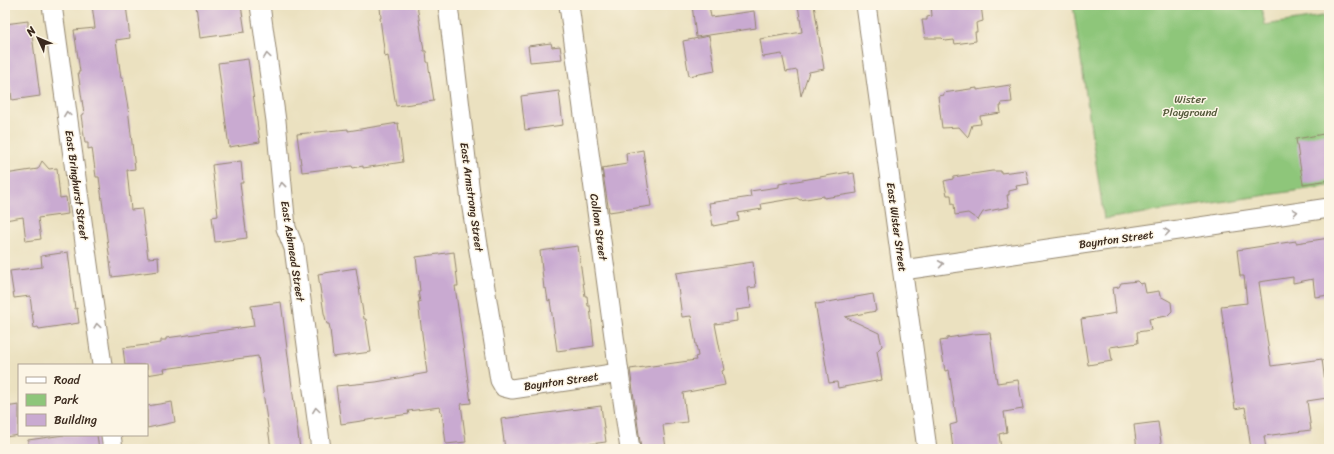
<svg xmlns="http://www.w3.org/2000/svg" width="1334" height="454" viewBox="0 0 1334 454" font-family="Sriracha,sans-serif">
<rect width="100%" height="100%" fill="#fcf5e5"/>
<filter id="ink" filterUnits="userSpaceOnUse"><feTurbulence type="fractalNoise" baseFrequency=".025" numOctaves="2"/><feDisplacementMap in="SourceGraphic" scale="8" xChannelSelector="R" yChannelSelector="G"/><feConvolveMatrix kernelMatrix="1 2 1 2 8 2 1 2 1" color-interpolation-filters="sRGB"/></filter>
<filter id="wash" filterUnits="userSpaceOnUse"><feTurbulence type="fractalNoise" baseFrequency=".012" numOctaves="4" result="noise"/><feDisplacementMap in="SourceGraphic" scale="16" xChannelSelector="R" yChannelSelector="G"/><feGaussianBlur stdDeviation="0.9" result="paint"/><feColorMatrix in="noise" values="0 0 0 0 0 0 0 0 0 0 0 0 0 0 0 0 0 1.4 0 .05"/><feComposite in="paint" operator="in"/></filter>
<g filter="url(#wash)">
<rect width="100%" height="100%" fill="#ebe1c0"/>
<!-- green -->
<polygon fill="#8ec67a" stroke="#64784c" points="1073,5 1261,5 1265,25 1329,15 1329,186 1104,219"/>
<g id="blocks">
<!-- building -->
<g fill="#c9aad1">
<polygon points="92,5 126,5 130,38 116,40 121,78 123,78 128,108 135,169 127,170 131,210 142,209 148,258 158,257 159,271 112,277 99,177 96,177 92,148 88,149 88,143 85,143 81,115 84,114 78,72 80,72 74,30 95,28"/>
<polygon points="196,5 241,5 245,32 200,38"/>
<polygon points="382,5 417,5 424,51 426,51 427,62 428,62 434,101 396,106 388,56 385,57 380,18 381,18 380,7 382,7"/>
<polygon points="692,5 709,5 711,17 754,11 756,28 696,37"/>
<polygon points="798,5 814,5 824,69 809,72 801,96 797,70 786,72 782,54 763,57 760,39 802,32"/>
<polygon points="931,5 981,5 983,21 976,23 977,32 975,32 976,41 955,44 954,40 945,41 942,38 925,38 922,20 927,20 927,17 932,16"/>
<polygon points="28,21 28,27 31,27 40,96 12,100 5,46 5,24"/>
<polygon points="709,36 715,71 689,76 683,41"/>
<polygon points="551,43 552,47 560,46 562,59 530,62 528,46"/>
<polygon points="248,59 260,142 229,147 218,63"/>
<polygon points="1010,85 1012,102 1001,103 1002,106 1000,106 1001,113 980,116 981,124 972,125 968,137 959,127 942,128 938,96 944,95 943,93 977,88 977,90"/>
<polygon points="559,91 563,125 525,130 521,96"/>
<polygon points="398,123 403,162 363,168 363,166 353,168 352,166 302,172 297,134 348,129 348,131"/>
<polygon points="1329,133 1329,180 1303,184 1296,139"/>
<polygon points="643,150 651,206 609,212 602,168 627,164 626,153"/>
<polygon points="42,161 49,169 57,168 60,198 66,197 68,214 38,218 41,239 26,241 23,217 5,220 5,174 38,169"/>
<polygon points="241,161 243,183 240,183 247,238 215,242 212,217 218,216 212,165"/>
<polygon points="1026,170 1029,184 1016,186 1017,189 1009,191 1009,195 1007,195 1009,207 983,212 978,220 968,213 955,215 954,204 952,204 951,195 947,195 944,181 953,179 953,177 992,171 1001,171 1001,173"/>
<polygon points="849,172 849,174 854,173 857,193 824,198 824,196 800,200 797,198 761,204 762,209 738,213 739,221 713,226 709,203 751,197 750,191 779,187 779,184"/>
<polygon points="1329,238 1329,295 1315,297 1313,279 1293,283 1293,277 1259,282 1271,366 1322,359 1327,398 1307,401 1311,430 1264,436 1266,449 1251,449 1245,407 1235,409 1221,306 1247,303 1244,276 1240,276 1237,250 1296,241 1296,243"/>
<polygon points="578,246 585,296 587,296 588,306 590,306 594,346 557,351 550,300 548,301 546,288 544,289 540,251"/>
<polygon points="68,252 75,309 77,308 79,323 39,329 38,327 34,328 30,296 14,298 10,271 42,267 41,256"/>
<polygon points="454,252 458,286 455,286 471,403 461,404 466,442 446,444 442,412 441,412 440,407 408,411 409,414 341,424 336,386 376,382 427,373 418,302 420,302 418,291 420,291 416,257"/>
<polygon points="753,262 756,287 748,288 751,308 736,310 737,321 715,324 724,370 722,371 725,385 683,393 687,422 663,425 666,449 641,449 630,369 696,360 695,357 698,356 691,316 682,317 676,273"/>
<polygon points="356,268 364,319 366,319 371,352 333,357 330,329 329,324 327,324 324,313 318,274"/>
<polygon points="1137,281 1140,284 1144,283 1146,293 1159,291 1160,296 1171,302 1172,311 1167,316 1149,319 1151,330 1137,332 1138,343 1110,347 1112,361 1088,365 1081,319 1116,313 1113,288 1119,287 1121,283"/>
<polygon points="873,294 876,311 845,317 879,333 882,346 877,351 882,380 838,388 837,382 829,383 815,303 817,304"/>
<polygon points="281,302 300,449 271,449 258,356 164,369 165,372 147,375 147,365 125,365 123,348 161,343 161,340 166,340 166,338 254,326 251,306"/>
<polygon points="990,333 997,383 1018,380 1023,409 1004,412 1007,432 999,434 1001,449 953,449 950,425 957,423 949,370 945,371 940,341 947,340 947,338 973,334"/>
<polygon points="172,402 175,422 147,428 147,406"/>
<polygon points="19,405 19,435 5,437 5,407"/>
<polygon points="601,406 606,442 549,449 505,449 501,419"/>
<polygon points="1158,422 1162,449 1137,449 1134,425"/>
<polygon points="64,435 97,435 99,449 28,449 28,440"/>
</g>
</g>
</g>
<g filter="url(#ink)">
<use href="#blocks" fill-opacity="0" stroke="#93866f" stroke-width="1"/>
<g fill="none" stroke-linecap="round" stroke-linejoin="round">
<!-- street casing -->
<g stroke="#93866f" stroke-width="21">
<g id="street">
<polyline points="52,5 102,365"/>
<polyline points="260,5 276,121 286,228 294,248 321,449"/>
<polyline points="448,5 471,202 500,380 504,387 512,389 619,373"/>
<polyline points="569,5 619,373 630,449"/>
<polyline points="866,5 927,449"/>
<polyline points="903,270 1329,208"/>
<polyline points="111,435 113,449"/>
</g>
</g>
<!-- street -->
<use href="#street" stroke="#fff" stroke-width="19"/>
</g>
<!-- one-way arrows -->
<defs><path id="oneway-chevron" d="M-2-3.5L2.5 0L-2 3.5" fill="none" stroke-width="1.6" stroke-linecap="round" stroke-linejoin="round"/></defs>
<g stroke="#a79f9a">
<use href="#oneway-chevron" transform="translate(267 56) rotate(-98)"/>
<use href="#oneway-chevron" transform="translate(67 114) rotate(-98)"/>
<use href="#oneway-chevron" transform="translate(282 185) rotate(-96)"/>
<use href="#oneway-chevron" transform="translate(1295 212) rotate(-9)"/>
<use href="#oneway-chevron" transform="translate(1167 232) rotate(-8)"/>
<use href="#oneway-chevron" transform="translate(941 264) rotate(-8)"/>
<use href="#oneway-chevron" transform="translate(97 326) rotate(-98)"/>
<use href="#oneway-chevron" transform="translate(316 410) rotate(-98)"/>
</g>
</g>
<g text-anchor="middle" stroke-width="3" stroke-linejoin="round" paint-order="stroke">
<!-- park labels -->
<g font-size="11" fill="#54593a" stroke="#fcf5e5">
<text x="1190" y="103">Wister<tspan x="1190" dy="13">Playground</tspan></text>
</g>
<!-- street labels -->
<g font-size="11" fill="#3b2a1e" stroke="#fcf5e5">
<text transform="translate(77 185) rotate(82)" y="4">East Bringhurst Street</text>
<text transform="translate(472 197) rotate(82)" y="4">East Armstrong Street</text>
<text transform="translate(599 227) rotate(82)" y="4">Collom Street</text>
<text transform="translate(897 227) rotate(82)" y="4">East Wister Street</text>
<text transform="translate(1116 239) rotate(-8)" y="4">Baynton Street</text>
<text transform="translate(293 251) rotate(81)" y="4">East Ashmead Street</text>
<text transform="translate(561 381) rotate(-8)" y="4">Baynton Street</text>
</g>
</g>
<!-- margin -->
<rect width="1334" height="454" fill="none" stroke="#fcf5e5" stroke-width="20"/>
<!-- legend -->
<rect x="18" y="364" width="130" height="72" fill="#fcf5e5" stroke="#afa495"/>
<rect x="26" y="377" width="20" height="6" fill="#ffffff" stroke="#afa495"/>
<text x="54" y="384" font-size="12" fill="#3b2a1e">Road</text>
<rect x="26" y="394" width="20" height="12" fill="#8ec67a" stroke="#afa495"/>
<text x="54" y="404" font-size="12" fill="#3b2a1e">Park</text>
<rect x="26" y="414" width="20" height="12" fill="#c9aad1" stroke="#afa495"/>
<text x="54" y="424" font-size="12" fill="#3b2a1e">Building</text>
<!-- north arrow -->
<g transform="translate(38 38) rotate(314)" stroke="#fcf5e5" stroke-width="3" paint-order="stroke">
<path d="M0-3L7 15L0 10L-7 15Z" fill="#3b2a1e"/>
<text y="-6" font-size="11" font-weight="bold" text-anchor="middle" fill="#3b2a1e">N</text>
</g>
</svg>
